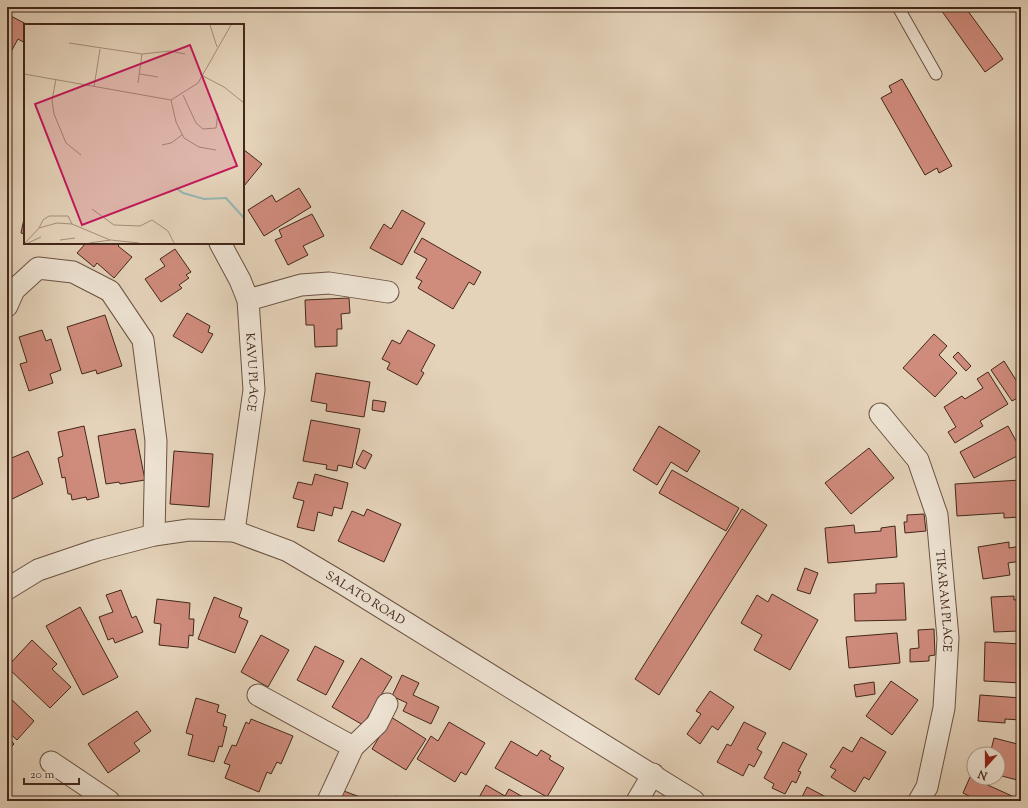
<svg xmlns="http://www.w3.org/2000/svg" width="1028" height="808" viewBox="0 0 1028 808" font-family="'Sorts Mill Goudy',serif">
<rect width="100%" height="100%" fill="#e4d2b9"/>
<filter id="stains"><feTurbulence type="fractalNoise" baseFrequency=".005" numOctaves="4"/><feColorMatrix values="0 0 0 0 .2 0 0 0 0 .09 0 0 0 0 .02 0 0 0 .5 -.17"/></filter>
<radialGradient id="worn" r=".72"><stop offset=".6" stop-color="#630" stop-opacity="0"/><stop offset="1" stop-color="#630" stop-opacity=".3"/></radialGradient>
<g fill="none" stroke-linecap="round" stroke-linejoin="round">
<!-- stream -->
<polyline stroke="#757d76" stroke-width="5.5" points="401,7 402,7"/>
</g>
<!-- building -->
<g fill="#cf8b7c" stroke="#43271a">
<polygon points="939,7 965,7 1003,59 985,72"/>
<polygon points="7,14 28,25 25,25 25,43 18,39 7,59"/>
<polygon points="902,79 952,166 939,173 937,168 925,175 881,98 892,92 889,86"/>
<polygon points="243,149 262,164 244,186 243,185"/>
<polygon points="299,188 311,207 264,236 248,210 272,195 276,202"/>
<polygon points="402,210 425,223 402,265 370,248 384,224 391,229"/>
<polygon points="25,214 25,234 21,233"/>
<polygon points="312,214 324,236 303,246 308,255 288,265 275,240 282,237 279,230"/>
<polygon points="422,238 481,272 474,285 469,282 453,309 418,288 422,281 416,278 427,259 414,252"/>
<polygon points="86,243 121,243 118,246 132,257 114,278 97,263 94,267 77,253"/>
<polygon points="175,249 191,272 186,275 189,278 179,285 182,288 161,302 145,279 165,266 160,259"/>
<polygon points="349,298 350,313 341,314 342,329 337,329 337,346 315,347 314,325 306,325 305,300"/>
<polygon points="187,313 210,326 208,332 213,334 202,353 173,336"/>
<polygon points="105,315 122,366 97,374 96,370 82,374 67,327"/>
<polygon points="42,330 46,341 51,339 61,370 50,374 53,383 29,391 20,364 27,362 19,337"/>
<polygon points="408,330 435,345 421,371 424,373 417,385 387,369 390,363 382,359 392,340 400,344"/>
<polygon points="934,334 947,346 939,355 957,373 935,397 903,368"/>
<polygon points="958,352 971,366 966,371 953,357"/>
<polygon points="1004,361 1021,388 1021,396 1012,401 991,370"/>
<polygon points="988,372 1008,404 980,421 983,426 955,443 948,432 956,427 944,407 962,396 965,399 983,388 977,379"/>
<polygon points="316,373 370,382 364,417 326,411 327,404 311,401"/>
<polygon points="373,400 386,402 384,412 372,410"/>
<polygon points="311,420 360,429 352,468 338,465 337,471 326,469 327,465 303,461"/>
<polygon points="84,426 99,497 87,500 86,497 72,500 71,494 68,494 65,477 62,478 58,458 63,456 58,432"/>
<polygon points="659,426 700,451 687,472 671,462 657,485 633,470"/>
<polygon points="1008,426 1021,450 1021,454 974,478 960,452"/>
<polygon points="135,429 145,480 120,484 119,482 106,484 98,436"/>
<polygon points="869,448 894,478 851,514 825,483"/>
<polygon points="363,450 372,455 365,469 356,464"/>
<polygon points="28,451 43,484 8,501 7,460"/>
<polygon points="174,451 213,454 209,507 170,504"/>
<polygon points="672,470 739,508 726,531 659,493"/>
<polygon points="315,474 348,483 342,509 334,507 332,516 318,512 314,531 297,527 304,501 293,498 298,482 312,485"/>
<polygon points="1021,480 1020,517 1004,518 1004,513 957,516 955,484"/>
<polygon points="367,509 401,524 384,562 338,541 352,511 364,516"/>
<polygon points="742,509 767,525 659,695 635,679"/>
<polygon points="924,514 926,531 905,533 904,522 907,522 907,515"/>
<polygon points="854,525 855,533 881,531 881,528 895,526 897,557 828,563 825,528"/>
<polygon points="1009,542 1009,548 1021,546 1021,561 1008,563 1010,575 983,579 978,547"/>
<polygon points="805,568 818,573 810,594 797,590"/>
<polygon points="904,583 906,620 855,621 854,594 876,593 876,584"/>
<polygon points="121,590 132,618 136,616 143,632 115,643 113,638 108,640 99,617 113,612 106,595"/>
<polygon points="772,594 818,620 790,670 754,650 762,635 741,623 757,595 768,602"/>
<polygon points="1014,596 1014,600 1021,599 1021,620 1018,620 1019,631 994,632 991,597"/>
<polygon points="214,597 242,608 239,617 248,621 235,653 198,639"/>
<polygon points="157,599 190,603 189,619 194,619 193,636 189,635 188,648 159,645 161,624 154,623"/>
<polygon points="80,607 118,677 83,695 46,626"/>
<polygon points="934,629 935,655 929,656 929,661 910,662 910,649 919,648 918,630"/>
<polygon points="897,633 900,663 849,668 846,637"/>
<polygon points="261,635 289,650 268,687 241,672"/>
<polygon points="32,640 57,664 52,669 71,687 50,708 7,667"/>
<polygon points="985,642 1021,644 1021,683 984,681"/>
<polygon points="315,646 344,661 326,695 297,680"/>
<polygon points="361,658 392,677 363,725 332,707"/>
<polygon points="402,675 419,683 413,695 439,707 431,724 403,711 407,703 392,696"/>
<polygon points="891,681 918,700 892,735 866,716"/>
<polygon points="874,682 875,694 856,697 854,685"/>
<polygon points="710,691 734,707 718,730 712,726 700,744 687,734 701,714 696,711"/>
<polygon points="7,695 34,721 17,740 7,731"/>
<polygon points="980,695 1021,698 1021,720 1005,719 1005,723 978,721"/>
<polygon points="196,698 219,705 217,712 226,715 223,726 227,727 222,747 219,746 214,762 188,755 193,735 186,733"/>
<polygon points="137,711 151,731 134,743 140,751 108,773 88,744"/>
<polygon points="391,717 426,739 406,770 372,749"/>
<polygon points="251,719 293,736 281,764 277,762 271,774 267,772 259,792 225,778 230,765 224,763 232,745 236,746 246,722 249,724"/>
<polygon points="449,722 485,743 466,775 461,772 455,782 417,759 431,736 438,741"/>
<polygon points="744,722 766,733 757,749 762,752 754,767 749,764 743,776 717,762 727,744 731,746"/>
<polygon points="7,736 14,744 7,751"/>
<polygon points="861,737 886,752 869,780 864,777 855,792 831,777 836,770 830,767 843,747 852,752"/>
<polygon points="994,738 1021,745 1021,781 998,775 998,754 990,754"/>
<polygon points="511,741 537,756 541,750 551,756 549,759 564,768 547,797 495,768"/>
<polygon points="783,742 807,754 798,771 801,772 796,783 792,781 785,794 772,788 774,784 764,778"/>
<polygon points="970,777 1012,796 1009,801 972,801 973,798 963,793"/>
<polygon points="486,785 505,796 509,789 530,801 477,801"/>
<polygon points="807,787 826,797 824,801 800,801"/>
<polygon points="341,790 371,801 337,801"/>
<polygon points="396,796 409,801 394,801"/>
</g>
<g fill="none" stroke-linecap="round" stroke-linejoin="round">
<!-- lane casing -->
<g stroke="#6b5242" stroke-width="13">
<polyline id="lane" points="898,7 936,74"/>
</g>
<!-- street casing -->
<g stroke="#6b5242" stroke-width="23">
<g id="street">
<path id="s1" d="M220,243L240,280L248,300L254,390L234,531"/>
<polyline points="248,300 301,285 329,283 388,292"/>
<polyline points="7,306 14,290 38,268 73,272 110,291 143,340 156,441 154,535"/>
<path id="s2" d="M880,414L918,460L937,515L948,638L944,708L927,787L919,801"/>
<path id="s3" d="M7,589L38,570L97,550L154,535L189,530L234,531L288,551L342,583L694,801"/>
<polyline points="258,695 353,747"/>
<polyline points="51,762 109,801"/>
<polyline points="328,801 353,747 377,724 387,704"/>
<polyline points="637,801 653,774"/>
</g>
</g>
<!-- lane -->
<use href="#lane" stroke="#ede2d2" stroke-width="11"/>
<!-- street -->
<use href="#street" stroke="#ede2d2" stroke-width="21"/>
</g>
<g text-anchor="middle" stroke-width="4" stroke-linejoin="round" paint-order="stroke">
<!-- street labels -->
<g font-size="12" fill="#43271a" stroke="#ede2d2">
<text dy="4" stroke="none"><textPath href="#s1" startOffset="136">KAVU PLACE</textPath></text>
<text dy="4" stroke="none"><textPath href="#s3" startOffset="386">SALATO ROAD</textPath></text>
<text dy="4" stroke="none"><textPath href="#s2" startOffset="204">TIKARAM PLACE</textPath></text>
</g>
</g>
<!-- overview -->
<g transform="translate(24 24)">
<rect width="220" height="220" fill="#e4d2b9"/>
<path fill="none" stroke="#96b6b4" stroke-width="2" d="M152,164L159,169L180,175L202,174L220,194"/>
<path fill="none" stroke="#a48e79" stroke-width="1" d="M186,1L193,23M45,19L118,30L146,27L161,30M0,50L147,76L174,59L207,1M116,50L134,53M179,52L200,63L220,79M32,55L28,77L30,90L42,119L57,131M114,59L118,30M70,63L76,25M159,71L172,99L179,105L192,104L194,89M147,76L152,98L160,114L175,123L192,126M138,121L147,119L158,111M68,185L90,201L116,202L128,196L144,207L150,219M15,204L19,196L25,192H44L48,200M36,216L51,214M1,219L15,204L33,199L48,200L86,216M4,219L17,213M65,219L87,216L115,219"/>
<path fill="#c2185b" fill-opacity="0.15" stroke="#c2185b" stroke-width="2" d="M166,21L213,142L58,201L11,80Z"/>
<rect width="220" height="220" fill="none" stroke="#43271a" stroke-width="2"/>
</g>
<!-- margin -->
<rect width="1028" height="808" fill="none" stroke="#e4d2b9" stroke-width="24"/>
<rect x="8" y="8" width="1012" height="792" fill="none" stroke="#43271a" stroke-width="2"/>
<rect x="12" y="12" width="1004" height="784" fill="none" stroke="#43271a"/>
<!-- north arrow -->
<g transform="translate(986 766) rotate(201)"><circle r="19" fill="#ede2d2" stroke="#a99788"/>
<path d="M0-3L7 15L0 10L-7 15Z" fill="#8f2418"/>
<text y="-6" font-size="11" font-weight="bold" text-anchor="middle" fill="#43271a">N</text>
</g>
<!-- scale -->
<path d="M24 778v6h55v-6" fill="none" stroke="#43271a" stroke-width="2"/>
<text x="30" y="778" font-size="12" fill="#43271a" stroke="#ede2d2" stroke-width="3" paint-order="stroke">20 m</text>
<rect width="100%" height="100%" filter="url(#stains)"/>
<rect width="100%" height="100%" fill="url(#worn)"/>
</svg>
